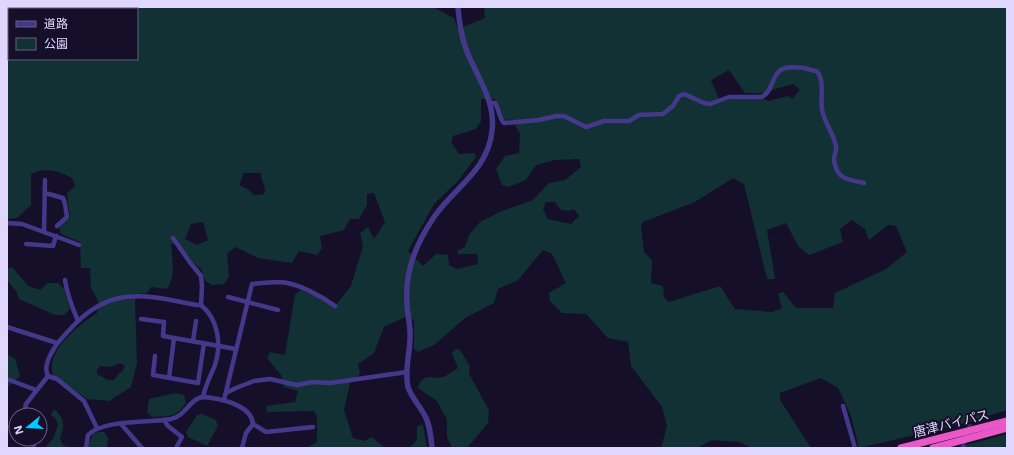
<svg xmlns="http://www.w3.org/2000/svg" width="1014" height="455" viewBox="0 0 1014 455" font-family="'Noto Sans','Noto Sans JP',sans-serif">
<rect width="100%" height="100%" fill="#160f29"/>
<!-- green -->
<g fill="#113134" fill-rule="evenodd">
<path d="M7,7H430L435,8L454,18L458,29L485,18L484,7H1007V410L966,423L859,448L851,416L838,388L821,378L780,393V400L811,448H752L739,442L712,440L697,448H661L667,426L662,407L631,366L628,342L608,338L586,314L562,313L550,301L549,293L566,283L552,254L543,250L518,280L498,289L494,303L465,318L434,345L418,352L414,349V320L405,317L384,327L374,353L358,364L360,374L350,383L344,410L353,438L364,441L372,437L385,448H306L317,442V416L314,411L267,412L266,406L295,402L298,391L284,387L281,375L267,358L270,352L285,355L295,294L301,290L336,305L351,286L363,246L360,233L368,227L374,239L385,222L374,193L367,194V205L359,219H350L344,230L320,236L322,248L317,255L299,251L292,263L258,258L236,247L227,253L229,277L224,284L212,285L205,281L201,269L192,261L178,243L171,244C172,259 176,276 167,289L151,287L147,293L139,294L135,300L137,363L131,387L109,401L87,399L53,375C45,351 80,324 97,313L99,303L91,288L90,268H81L80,242L61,234L59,227L70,218L67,193L75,186L72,178C58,171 45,167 31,174V205L17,218L7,219ZM9,9H137V59H9ZM729,70L745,93L768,94L772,90L793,84L800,90L792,99L788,96L769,101C758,95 732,98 720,102L711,80ZM481,99H495L501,119L512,120L520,134L519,153L505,156L496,169L502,185L508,187L526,180L536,165L555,160L579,159L581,167L565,180L549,183L533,200L502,211L480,222L469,235L465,247L457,251L458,254H477L478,264L457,269L449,265L448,255L436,254L423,266L408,251L434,204L458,181L476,157L474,153L459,154L451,142L453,136L476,129L481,121ZM244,173H260L265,189L264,194L254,195L249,190L239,185ZM733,178L744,184L767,279H775L767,230L786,223L798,246L809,255L843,242L840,229L852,220L865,229L869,240L888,225L896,226L907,252L886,269L835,293L833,308H796L783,292L778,294L782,308L772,312L735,309L720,286L669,302L664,297L663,286L651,283L652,260L644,252L641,227L643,222L695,202ZM546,202H555L561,210L569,211L574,209L579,216L571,224L548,219L543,209ZM203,222L208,240L197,245L185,239L191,224ZM120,363L125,366L122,372L119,373L114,380H108L97,374V370L100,366L111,367Z"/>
<polygon points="12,267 28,286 40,290 48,283 58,283 64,289 70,309 64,315 55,315 19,299 16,291 7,280 7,269"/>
<path d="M456,349L460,350L470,366L469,374L489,410L488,423L467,448H452L447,437V420L437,401L418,388C423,371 433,380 443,377C448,375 453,371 458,368L452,353Z"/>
<polygon points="7,354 15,359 20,376 7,388"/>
<path d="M175,393L184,395L186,403C175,418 170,416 152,417L147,412L149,399Z"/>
<path d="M54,409C65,419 65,425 60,438L63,445L72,448H46L47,445L53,439L58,425L56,419L51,415Z"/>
<polygon points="202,414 216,420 218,426 207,446 188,437 186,432 197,415"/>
<polygon points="423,425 427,448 409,448 417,440 417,426"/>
<polygon points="99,432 104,432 108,438 107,448 89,448 89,443 93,434"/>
<polygon points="1007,434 1007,447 1000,448 955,448"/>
</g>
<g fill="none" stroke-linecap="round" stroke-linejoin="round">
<!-- minor-tunnel -->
<polyline stroke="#342d49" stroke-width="4.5" stroke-dasharray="4.5 2" stroke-linecap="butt" points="963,447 970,423"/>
<!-- minor -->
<g stroke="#44388a" stroke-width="4.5">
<path d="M491,103H495C499,109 499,118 504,123L539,120L556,116H564L586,127L604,121H629L639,115L663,114L673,106L679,96L684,94L704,103L710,104L729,97H762C774,91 771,72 785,68C791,67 802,67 808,69C811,70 812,71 817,71C825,82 820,96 822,109C824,123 834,133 836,147C837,151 834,154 834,159C834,162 835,165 836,168C840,180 852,180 864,183"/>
<polyline points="45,193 63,198 65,204 67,217 57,226"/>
<polyline points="7,223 22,224 79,245"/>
<polyline points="44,232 45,180"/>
<polyline points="173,238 189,261 201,276 202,286 201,305"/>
<polyline points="26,244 53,246 56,236"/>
<path d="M65,280C67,294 72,307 78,321"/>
<polyline points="228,297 278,310"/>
<polyline points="141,319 164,322 163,336 174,338 169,378"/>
<polyline points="7,327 57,343"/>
<polyline points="174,338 236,349"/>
<polyline points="193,341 196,321"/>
<polyline points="155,356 153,375 198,383 204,343"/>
<polyline points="48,376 57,379 84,401 97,428"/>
<polyline points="7,379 36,390"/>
<polyline points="226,393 236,388 254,381 270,379 297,385 313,382 330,383 407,372"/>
<path d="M224,400L252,284C261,283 271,282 280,282C298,283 321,296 335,306"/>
<polyline points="843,406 855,448"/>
<path d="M24,415L26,404L48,376C43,366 50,355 55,347C60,339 67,333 73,326C112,285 146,295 196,305H201C218,319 222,344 215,365C211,375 205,386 203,397"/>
<polyline points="164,420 168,426 182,437 176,448"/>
<polyline points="121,424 142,448"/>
<polyline points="253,424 266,432 313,427"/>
<polyline points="32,439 34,448"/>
<path d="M86,448L88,435C104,419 149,423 171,419C184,416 187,405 197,399C202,396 207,397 212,398C226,400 252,407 253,424L246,433L242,448"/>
<polyline points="963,448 963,447"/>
</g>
<!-- tertiary -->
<path stroke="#44388a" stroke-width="5.5" d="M432,448C431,437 430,425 425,416C420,406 411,397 408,387C404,371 410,354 410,338C411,326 407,314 407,302C405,270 416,244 434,217C455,187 488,170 492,131C496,100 476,76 466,49C461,35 459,21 458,7"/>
<!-- trunk -->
<g stroke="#ea58c8" stroke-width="7">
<polyline points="901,448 1007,421"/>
<polyline points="933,448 1007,428"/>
</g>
</g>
<g text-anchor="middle" stroke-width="4" stroke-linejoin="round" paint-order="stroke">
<!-- street labels -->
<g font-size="13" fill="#e0d7ff" stroke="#160f29">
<text transform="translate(951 423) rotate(-14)" y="5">唐津バイパス</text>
</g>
</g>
<!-- border -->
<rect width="1014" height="455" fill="none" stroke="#e0d7ff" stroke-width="16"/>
<!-- legend -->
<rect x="8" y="8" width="130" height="52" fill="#160f29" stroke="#675f7f"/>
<rect x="16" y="21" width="20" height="6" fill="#44388a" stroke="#675f7f"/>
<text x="44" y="28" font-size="12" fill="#e0d7ff">道路</text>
<rect x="16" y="38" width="20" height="12" fill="#113134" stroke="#675f7f"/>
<text x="44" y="48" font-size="12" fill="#e0d7ff">公園</text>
<!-- north arrow -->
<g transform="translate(28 427) rotate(252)"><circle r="19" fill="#160f29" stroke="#675f7f"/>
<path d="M0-3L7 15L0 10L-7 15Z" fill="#03c9ff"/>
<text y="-6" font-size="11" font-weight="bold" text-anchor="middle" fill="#e0d7ff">N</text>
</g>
</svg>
